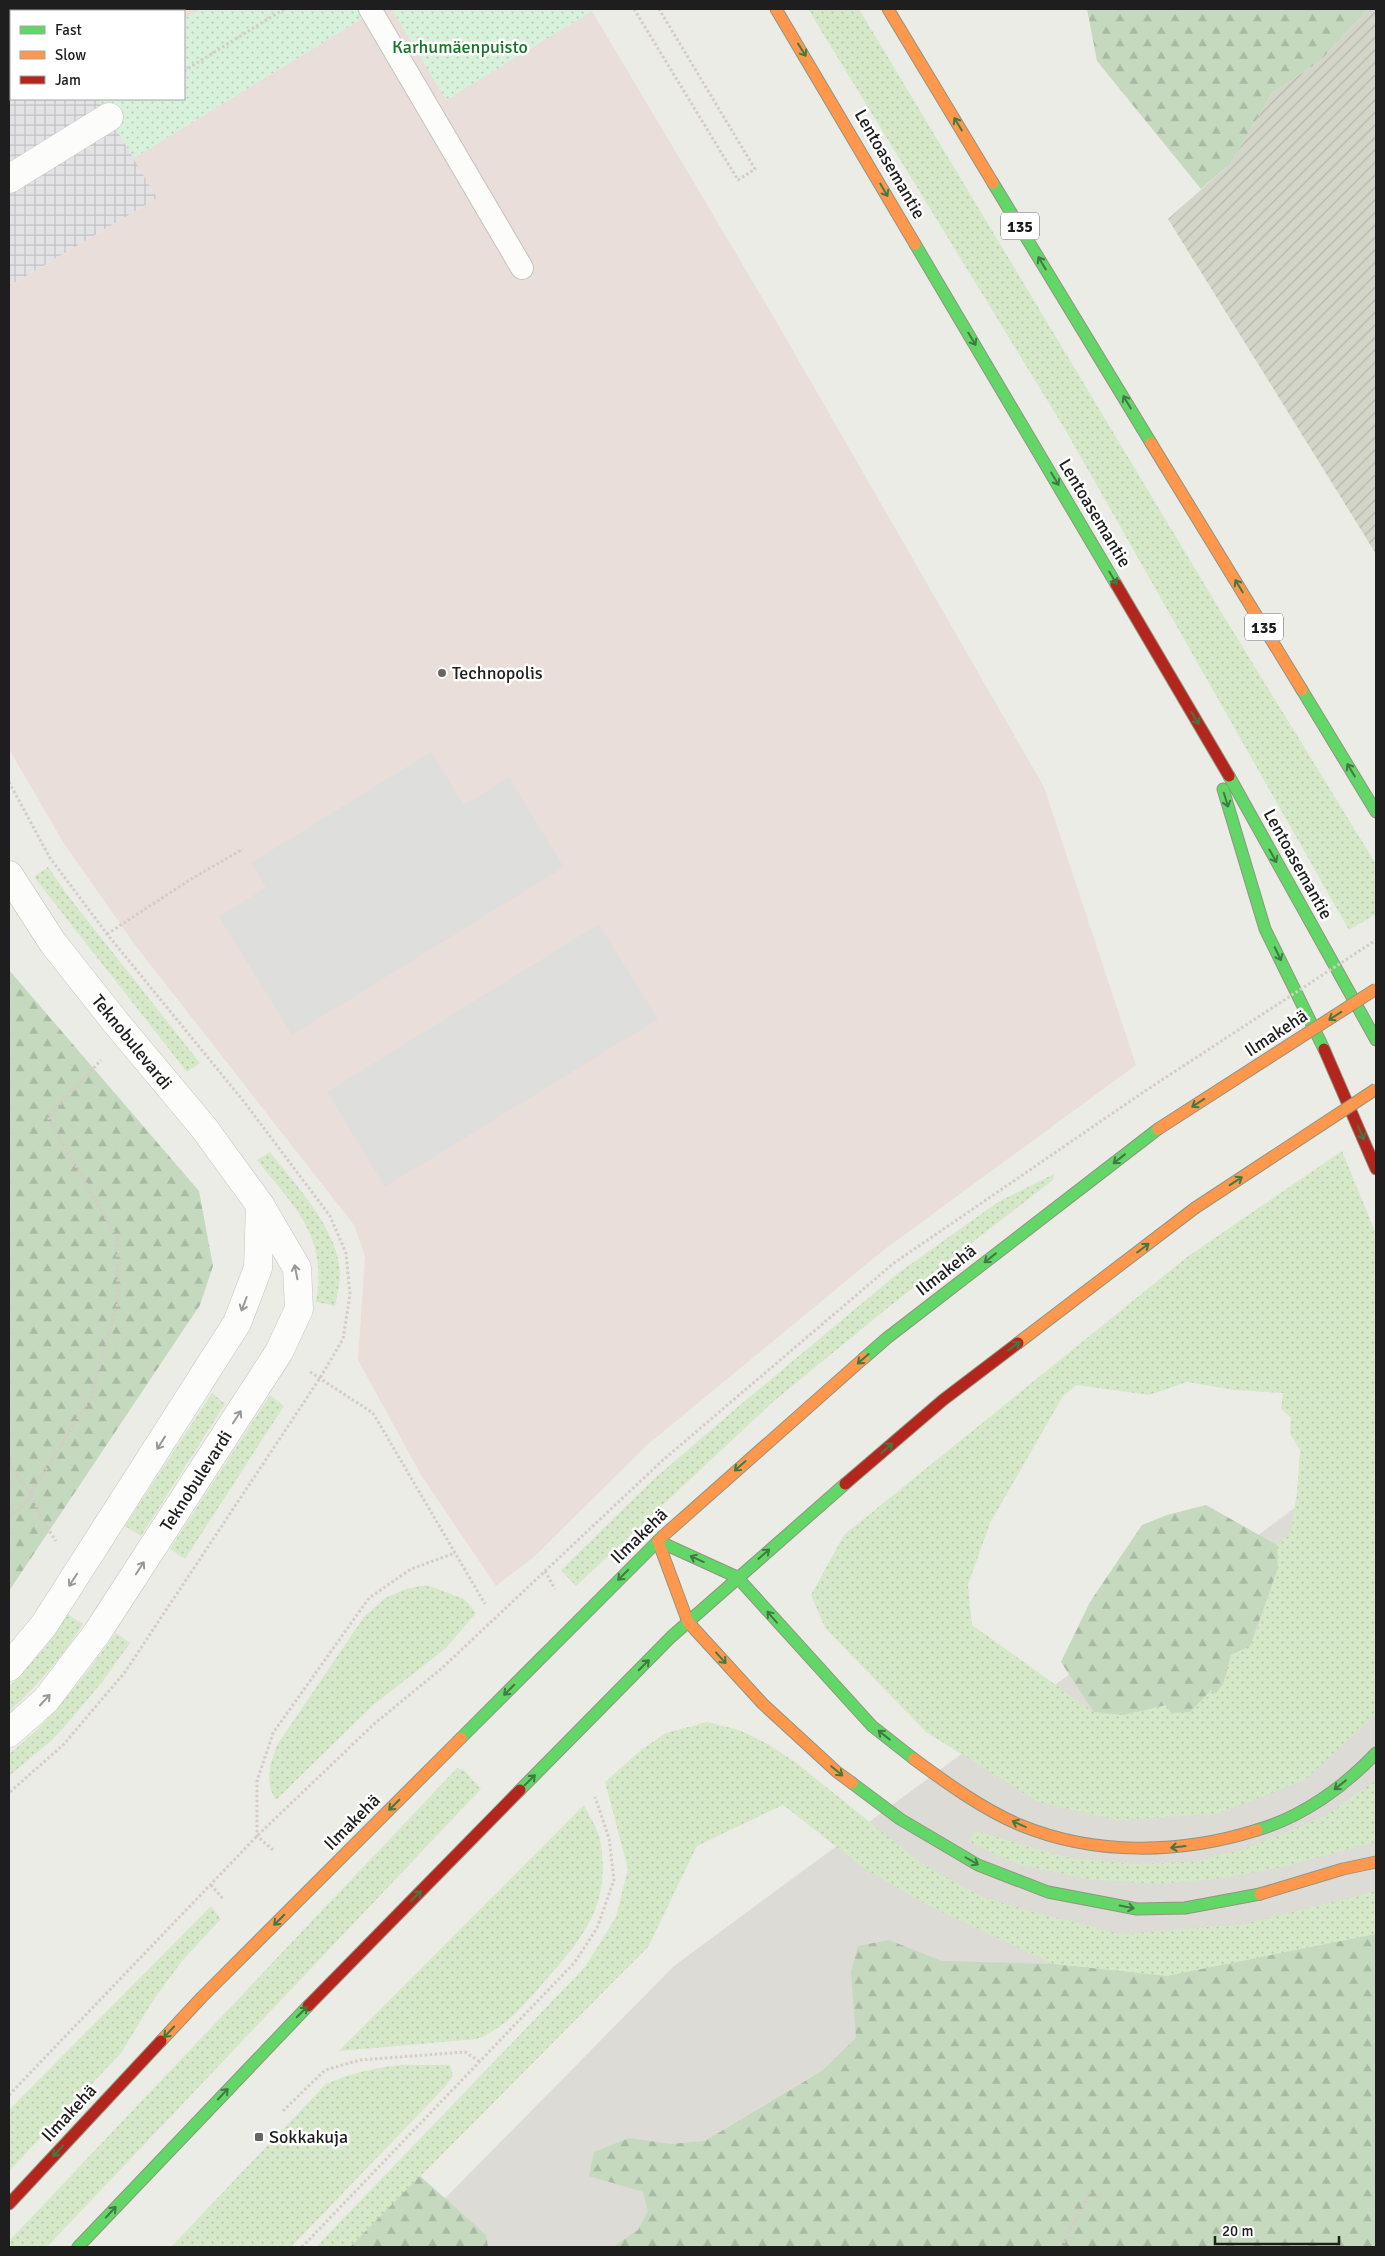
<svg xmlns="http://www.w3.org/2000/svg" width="1385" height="2256" viewBox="0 0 1385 2256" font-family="Signika,sans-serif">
<defs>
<pattern id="construction-furrows" width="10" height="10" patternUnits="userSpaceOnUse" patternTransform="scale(1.25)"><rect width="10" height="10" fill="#d4d5c9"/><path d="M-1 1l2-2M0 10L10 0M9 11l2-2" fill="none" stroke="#b6b6ac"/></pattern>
<pattern id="grass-dots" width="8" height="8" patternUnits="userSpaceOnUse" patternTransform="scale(1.25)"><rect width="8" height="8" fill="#d5e8c8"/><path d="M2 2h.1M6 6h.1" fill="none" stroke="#b6c7ab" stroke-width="1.8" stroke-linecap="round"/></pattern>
<pattern id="forest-firs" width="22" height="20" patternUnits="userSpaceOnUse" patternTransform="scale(1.25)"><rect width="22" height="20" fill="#c4d9be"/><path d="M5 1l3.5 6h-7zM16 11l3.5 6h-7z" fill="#a8baa3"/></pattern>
<pattern id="park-dots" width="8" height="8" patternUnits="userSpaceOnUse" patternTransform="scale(1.25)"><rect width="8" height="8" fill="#d7f1da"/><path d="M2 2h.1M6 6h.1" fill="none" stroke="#b8cebb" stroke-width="1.8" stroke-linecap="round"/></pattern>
<pattern id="plaza-grid" width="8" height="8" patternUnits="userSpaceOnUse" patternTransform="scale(1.25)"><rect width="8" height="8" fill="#e3e2e5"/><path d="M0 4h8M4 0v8" fill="none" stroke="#c2c1c4"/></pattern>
</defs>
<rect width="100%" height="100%" fill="#ecece7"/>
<!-- commercial -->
<g fill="#e9deda">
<polygon points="45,9 201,9 184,19 184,11 46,11"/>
<polygon points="378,9 392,9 446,100 592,11 772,314 1044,787 1136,1065 885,1249 647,1445 535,1556 496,1586 421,1475 358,1360 365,1256 354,1225 135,945 63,842 9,749 9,286 157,198 132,159"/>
</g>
<!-- airport -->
<polygon fill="#dcdbd6" points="1376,1448 1376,2247 397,2247 674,1966"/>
<!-- construction -->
<polygon fill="url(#construction-furrows)" points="1368,9 1376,9 1376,554 1168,219 1230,164 1272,93 1320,61"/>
<!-- grass -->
<g fill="url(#grass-dots)" fill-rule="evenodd">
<polygon points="808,9 859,9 1215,602 1376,864 1376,914 1349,930 1066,431"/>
<polygon points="48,867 68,896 200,1063 187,1072 34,877"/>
<path d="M1342,1151L1376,1234V1714L1305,1780L1217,1814L1117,1820L1038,1802L926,1732L825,1628L811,1595L844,1535L1187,1257ZM1187,1382L1234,1390L1283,1393L1281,1409L1291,1418L1290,1434L1300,1450L1297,1493L1291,1531L1277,1545L1278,1568L1258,1627L1250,1645L1231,1655L1223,1684L1211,1690L1190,1712L1167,1705L1123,1715L1094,1712L972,1625L968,1585L990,1523L1063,1396L1077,1385L1149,1395Z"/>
<path d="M270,1152C295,1185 332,1222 339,1264C341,1278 338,1292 335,1306L316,1302C328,1236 295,1208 257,1160Z"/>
<polygon points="1054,1174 1053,1180 890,1306 774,1401 576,1586 561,1570 654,1479 740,1405 897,1274 998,1202"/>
<polygon points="212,1393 225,1404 141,1536 125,1526"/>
<polygon points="270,1395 284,1406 185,1559 170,1549"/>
<path d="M427,1585L464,1599L476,1613L446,1648L372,1706L276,1800C264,1781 270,1766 277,1745L364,1617L385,1598L406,1589Z"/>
<path d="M67,1614L83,1624C62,1657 38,1685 9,1712V1687L44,1649Z"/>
<path d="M116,1633L130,1643L102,1682L66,1725L52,1740L9,1776V1754C52,1721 84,1676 116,1633Z"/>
<polygon points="707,1722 739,1730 768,1744 795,1762 921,1863 980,1896 1030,1911 1121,1934 1244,1924 1376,1891 1376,1934 1167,1976 1053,1964 927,1905 865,1869 783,1805 697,1846 648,1947 350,2247 316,2247 585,1967 616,1917 628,1869 605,1782 641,1750 666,1733"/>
<polygon points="457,1768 465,1771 481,1789 47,2247 9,2247 9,2241"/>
<polygon points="1376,1780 1376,1842 1283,1867 1216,1879 1157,1884 1086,1879 1018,1864 968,1842 976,1831 1070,1858 1137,1864 1197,1861 1244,1849 1327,1815"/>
<path d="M584,1805C589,1816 598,1829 600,1840C612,1904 583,1939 543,1983C523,2006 506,2027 477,2039L339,2051Z"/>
<polygon points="211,1906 221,1919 182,1961 152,2002 121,2053 9,2171 9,2110"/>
<path d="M401,2065H450L453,2076L444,2088L291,2247H171L326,2084C351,2073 374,2068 401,2065Z"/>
</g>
<!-- forest -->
<g fill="url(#forest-firs)">
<polygon points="1087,9 1368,9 1320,61 1272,93 1230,164 1201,189 1097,61"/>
<polygon points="9,970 199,1191 213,1266 200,1305 9,1591"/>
<polygon points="1206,1505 1277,1545 1278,1568 1250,1646 1231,1655 1223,1684 1216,1693 1211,1690 1190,1712 1171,1713 1166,1705 1123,1715 1094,1712 1061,1662 1090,1602 1142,1525 1167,1515"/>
<polygon points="1376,1934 1376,2247 613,2247 638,2230 648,2211 643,2192 589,2176 594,2152 629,2138 671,2144 705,2141 822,2071 856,2038 851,1972 858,1946 889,1940 942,1961 1053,1964 1167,1976"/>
<polygon points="420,2176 486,2235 488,2247 350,2247"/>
</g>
<!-- park -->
<g fill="url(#park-dots)">
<polygon points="201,9 378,9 132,159 98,99 184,99 184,19"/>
<polygon points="392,9 591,9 592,11 446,100"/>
</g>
<!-- parking -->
<g fill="#dededc">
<polygon points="9,9 44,9 46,11 11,11 11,67 9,68"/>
<polygon points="431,752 464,805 509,777 564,867 292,1035 219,917 266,887 251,863"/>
<polygon points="599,924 658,1019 385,1187 327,1092"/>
</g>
<!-- plaza -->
<polygon fill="url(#plaza-grid)" points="11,67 11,99 98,99 157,198 9,286 9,68"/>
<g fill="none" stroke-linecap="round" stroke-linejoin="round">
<!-- lane casing -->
<g stroke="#c3c3c1" stroke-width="24">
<polyline id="lane" points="370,9 522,268"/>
</g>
<!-- street casing -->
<g stroke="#c3c3c1" stroke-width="29">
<g id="street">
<polyline points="9,179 109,117"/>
<polyline points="9,875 53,943 117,1024 204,1128 260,1205 297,1268 299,1309 279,1352 97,1633 46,1700 9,1733"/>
<polyline points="9,1667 44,1625 237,1323 258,1268 260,1205"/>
</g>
</g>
<!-- fast casing -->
<g stroke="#919581" stroke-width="13">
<g id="fast">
<polyline points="993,183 1151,443"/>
<polyline points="915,244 1116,584"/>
<polyline points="1302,690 1376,812"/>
<polyline points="1229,776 1376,1040"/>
<polyline points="1223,789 1265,929 1324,1049"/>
<polyline points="864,1358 887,1338 1158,1129"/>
<polyline points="658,1541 737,1577 872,1726 914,1759"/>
<polyline points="461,1738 663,1536"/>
<polyline points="852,1783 900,1819 978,1865 1048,1892 1137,1909 1185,1908 1260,1894"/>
<polyline points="520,1790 671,1637 845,1484"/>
<path d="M1257,1830C1302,1817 1344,1787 1376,1753"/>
<polyline points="78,2247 308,2006"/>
</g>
</g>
<!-- slow casing -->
<g stroke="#919581" stroke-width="13">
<g id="slow">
<polyline points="776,9 915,244"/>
<polyline points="888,9 993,183"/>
<polyline points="1151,443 1302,690"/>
<polyline points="1018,1343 1195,1208"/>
<polyline points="663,1536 864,1358"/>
<polyline points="658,1541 688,1622 763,1704 837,1772 852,1783"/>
<path d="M914,1759C945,1782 984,1810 1020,1825C1095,1856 1181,1854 1257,1830"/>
<polyline points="1260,1894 1343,1869 1376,1862"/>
<polyline points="161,2041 202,1997 461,1738"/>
</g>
</g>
<!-- jam casing -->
<g stroke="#919581" stroke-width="13">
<g id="jam">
<polyline points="1116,584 1229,776"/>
<polyline points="1324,1049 1376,1169"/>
<polyline points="845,1484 943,1400 1018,1343"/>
<polyline points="308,2006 520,1790"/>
<polyline points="9,2204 161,2041"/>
</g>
</g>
<!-- path -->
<g stroke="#d5cbc7" stroke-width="3" stroke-dasharray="2.5 2.5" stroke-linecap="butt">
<polyline points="634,9 738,180 755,169 659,9"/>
<polyline points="184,71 284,9"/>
<polyline points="9,782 50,858 107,934 245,1103 330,1216 346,1253 350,1295 343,1339 320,1378 125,1672 64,1744 9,1793"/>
<polyline points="107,934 191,879 243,849"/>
<polyline points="310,1372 373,1413 485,1604"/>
<polyline points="9,1463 31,1494 42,1520 56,1541"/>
<polyline points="9,1516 21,1509 91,1397 118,1302 117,1238 48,1117 101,1060"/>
<polyline points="545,1571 555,1589"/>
<polyline points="273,1850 257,1836 257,1781 273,1733 369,1598 411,1569 455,1553"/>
<polyline points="211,1885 224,1900"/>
<polyline points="9,2095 257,1836 374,1724 441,1669 663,1460 894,1263 1145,1091"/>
<polyline points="283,2111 325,2070 360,2060 465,2052 479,2061"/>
<polyline points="302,2247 575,1962 597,1928 614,1880 609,1838 595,1797"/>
<polyline points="1061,2247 1090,2192"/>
</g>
<!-- lane -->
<use href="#lane" stroke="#fcfcfb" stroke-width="22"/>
<!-- street -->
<use href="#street" stroke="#fcfcfb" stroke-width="28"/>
<!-- fast -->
<use href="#fast" stroke="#63d668" stroke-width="11"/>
<!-- slow -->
<use href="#slow" stroke="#ff974d" stroke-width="11"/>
<!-- jam -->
<use href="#jam" stroke="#b3261e" stroke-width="11"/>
<!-- slow-bridge casing -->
<g stroke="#919581" stroke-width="13" stroke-linecap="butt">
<g id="slow-bridge">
<polyline points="1158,1129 1376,989"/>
<polyline points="1195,1208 1376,1089"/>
</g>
</g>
<!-- path-bridge -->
<polyline stroke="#d5cbc7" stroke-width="3" stroke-dasharray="2.5 2.5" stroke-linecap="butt" points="1145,1091 1376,940"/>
<!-- slow-bridge -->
<use href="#slow-bridge" stroke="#ff974d" stroke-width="11"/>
</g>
<!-- one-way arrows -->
<defs><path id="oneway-shaft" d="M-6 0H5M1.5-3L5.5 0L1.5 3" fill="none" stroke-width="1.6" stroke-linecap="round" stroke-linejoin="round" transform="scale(1.25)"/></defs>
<g stroke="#407a43">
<use href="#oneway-shaft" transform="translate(802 50) rotate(58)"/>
<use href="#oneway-shaft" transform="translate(958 124) rotate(-121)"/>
<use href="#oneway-shaft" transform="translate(884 190) rotate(60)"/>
<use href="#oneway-shaft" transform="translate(1042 263) rotate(-121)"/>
<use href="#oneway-shaft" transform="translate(972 339) rotate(59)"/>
<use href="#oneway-shaft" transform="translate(1127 402) rotate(-121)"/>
<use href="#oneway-shaft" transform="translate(1055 479) rotate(59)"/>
<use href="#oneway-shaft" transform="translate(1113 578) rotate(59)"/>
<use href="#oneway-shaft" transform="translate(1239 586) rotate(-121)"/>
<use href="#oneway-shaft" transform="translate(1195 718) rotate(59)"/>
<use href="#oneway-shaft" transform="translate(1351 770) rotate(-121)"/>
<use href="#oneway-shaft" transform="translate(1226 800) rotate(73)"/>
<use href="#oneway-shaft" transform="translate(1273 856) rotate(61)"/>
<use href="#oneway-shaft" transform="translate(1278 954) rotate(64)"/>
<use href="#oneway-shaft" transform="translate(1335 1016) rotate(147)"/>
<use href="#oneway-shaft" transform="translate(1198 1103) rotate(147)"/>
<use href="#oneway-shaft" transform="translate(1361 1133) rotate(67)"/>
<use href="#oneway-shaft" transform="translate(1119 1159) rotate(142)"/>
<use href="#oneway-shaft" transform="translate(1236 1181) rotate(-33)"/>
<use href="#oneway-shaft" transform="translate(1143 1248) rotate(-37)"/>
<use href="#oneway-shaft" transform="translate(990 1258) rotate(142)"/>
<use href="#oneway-shaft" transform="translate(1014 1346) rotate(-37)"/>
<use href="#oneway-shaft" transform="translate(863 1359) rotate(139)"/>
<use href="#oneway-shaft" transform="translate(887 1448) rotate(-41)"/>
<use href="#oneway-shaft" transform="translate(740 1466) rotate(139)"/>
<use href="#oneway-shaft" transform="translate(764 1554) rotate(-41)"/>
<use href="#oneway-shaft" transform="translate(697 1559) rotate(-156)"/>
<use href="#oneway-shaft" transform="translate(623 1575) rotate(135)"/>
<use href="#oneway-shaft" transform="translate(772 1617) rotate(-131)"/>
<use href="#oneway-shaft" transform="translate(721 1658) rotate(48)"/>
<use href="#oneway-shaft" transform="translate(644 1665) rotate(-45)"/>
<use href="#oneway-shaft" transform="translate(509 1690) rotate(135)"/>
<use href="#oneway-shaft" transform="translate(884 1735) rotate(-142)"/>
<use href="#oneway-shaft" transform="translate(837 1771) rotate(40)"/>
<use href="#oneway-shaft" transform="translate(530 1780) rotate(-45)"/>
<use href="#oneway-shaft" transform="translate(1340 1785) rotate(142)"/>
<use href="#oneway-shaft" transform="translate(394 1805) rotate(135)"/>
<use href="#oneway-shaft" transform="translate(1019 1824) rotate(-156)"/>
<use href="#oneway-shaft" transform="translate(1178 1847) rotate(173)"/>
<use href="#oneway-shaft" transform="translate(972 1861) rotate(30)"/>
<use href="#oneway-shaft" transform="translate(416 1896) rotate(-45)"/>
<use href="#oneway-shaft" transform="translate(1127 1907) rotate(11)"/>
<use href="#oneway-shaft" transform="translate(279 1920) rotate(135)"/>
<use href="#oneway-shaft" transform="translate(302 2012) rotate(-45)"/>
<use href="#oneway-shaft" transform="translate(169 2032) rotate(133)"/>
<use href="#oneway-shaft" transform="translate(223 2094) rotate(-47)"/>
<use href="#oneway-shaft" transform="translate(58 2151) rotate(133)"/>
<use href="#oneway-shaft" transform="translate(111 2212) rotate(-47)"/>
</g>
<g stroke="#989898">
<use href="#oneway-shaft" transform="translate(296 1272) rotate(-101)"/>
<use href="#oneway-shaft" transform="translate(244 1304) rotate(111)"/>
<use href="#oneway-shaft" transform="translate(237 1417) rotate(-57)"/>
<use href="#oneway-shaft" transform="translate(161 1443) rotate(122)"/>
<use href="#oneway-shaft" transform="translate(140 1568) rotate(-57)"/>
<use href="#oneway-shaft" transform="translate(73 1580) rotate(123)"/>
<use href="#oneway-shaft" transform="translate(45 1700) rotate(-47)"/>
</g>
<!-- markers -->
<g fill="#666664" stroke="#fff" stroke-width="2">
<circle cx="442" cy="673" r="5"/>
<rect x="254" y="2132" width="10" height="10" rx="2.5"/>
</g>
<g text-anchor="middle" stroke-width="5" stroke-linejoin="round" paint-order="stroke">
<!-- shield labels -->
<g fill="#fff" stroke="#626262" stroke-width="1">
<rect x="1001" y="212.5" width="38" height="27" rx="4"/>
<rect x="1245" y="613.5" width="38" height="27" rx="4"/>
</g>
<g font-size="16" font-weight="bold" fill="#1e1e1e">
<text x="1020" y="232">135</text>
<text x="1264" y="633">135</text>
</g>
<!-- park labels -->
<g font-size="18" fill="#14742a" stroke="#fff">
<text x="460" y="53">Karhumäenpuisto</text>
</g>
<!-- street labels -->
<g font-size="18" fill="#1e1e1e" stroke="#fff">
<text transform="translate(890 164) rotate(60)" y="6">Lentoasemantie</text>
<text transform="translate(1095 513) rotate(59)" y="6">Lentoasemantie</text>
<text transform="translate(1298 864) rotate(61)" y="6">Lentoasemantie</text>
<text transform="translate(1276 1033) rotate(-33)" y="6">Ilmakehä</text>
<text transform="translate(132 1042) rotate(51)" y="6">Teknobulevardi</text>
<text transform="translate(946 1270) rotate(-38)" y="6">Ilmakehä</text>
<text transform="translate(196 1481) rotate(-57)" y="6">Teknobulevardi</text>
<text transform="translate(639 1536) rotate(-44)" y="6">Ilmakehä</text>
<text transform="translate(352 1822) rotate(-45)" y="6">Ilmakehä</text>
<text transform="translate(69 2113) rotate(-47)" y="6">Ilmakehä</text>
</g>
<!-- poi labels -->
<g font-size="18" fill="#1e1e1e" stroke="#fff" text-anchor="start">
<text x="452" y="679">Technopolis</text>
<text x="269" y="2143">Sokkakuja</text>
</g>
</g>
<!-- border -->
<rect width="1385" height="2256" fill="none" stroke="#1e1e1e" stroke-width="20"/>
<!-- legend -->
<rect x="10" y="10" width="175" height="90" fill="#ffffff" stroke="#a5a5a5"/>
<rect x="20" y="26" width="25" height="8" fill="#63d668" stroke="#a5a5a5"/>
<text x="55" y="35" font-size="15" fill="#1e1e1e">Fast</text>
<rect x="20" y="51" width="25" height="8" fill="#ff974d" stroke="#a5a5a5"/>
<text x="55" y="60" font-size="15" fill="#1e1e1e">Slow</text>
<rect x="20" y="76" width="25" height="8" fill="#b3261e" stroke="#a5a5a5"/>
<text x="55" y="85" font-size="15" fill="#1e1e1e">Jam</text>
<!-- scale -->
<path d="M1215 2236v8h124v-8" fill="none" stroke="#1e1e1e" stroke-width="2.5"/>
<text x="1222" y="2236" font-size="15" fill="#1e1e1e" stroke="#ffffff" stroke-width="4" paint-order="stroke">20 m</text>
</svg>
